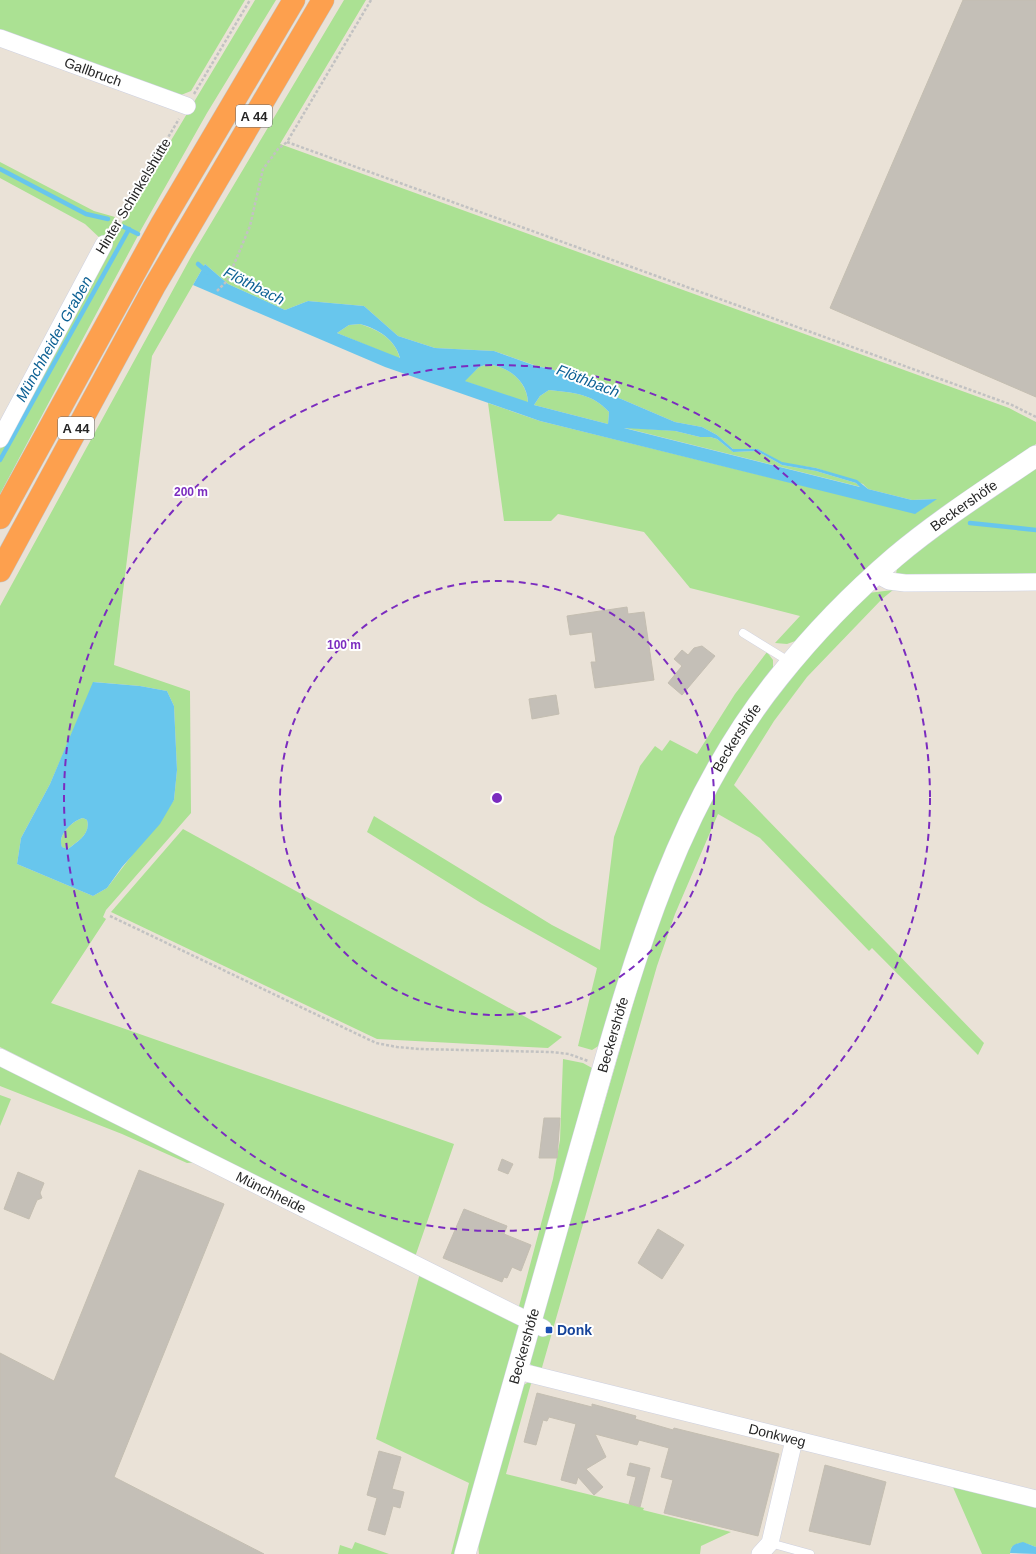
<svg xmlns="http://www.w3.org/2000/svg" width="1036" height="1554" viewBox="0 0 1036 1554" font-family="Arial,sans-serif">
<rect width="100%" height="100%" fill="#eae2d7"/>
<!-- green -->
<g fill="#abe193" fill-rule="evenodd">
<polygon points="0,0 245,0 191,91 176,97 0,33"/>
<polygon points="255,0 276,0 207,113 142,228 0,494 0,449 111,248 112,239"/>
<path d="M344,0H366L280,144L1009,408L1036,422V444L927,520L798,640L787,644L775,643L800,616L690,588L644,532L558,514L551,521H504L488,403L540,421L915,513L936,499L912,500L868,489L863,484L816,468L782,463L758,449H733L717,435L702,427L675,422L551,369L537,366L494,351L435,348L398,336L364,306L308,301L285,310L228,284L205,264L152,356L114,665L190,691L191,813L106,910L103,917L106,919L51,1003L454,1144L415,1257L0,1047V606L192,255ZM94,682L140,686L167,691L174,706L177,770L174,800L107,888L93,896L17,864L21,838L50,784Z"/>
<polygon points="0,162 94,211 115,217 102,240 85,224 0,178"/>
<path d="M360,324C379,330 395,339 400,359L337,333L349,325Z"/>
<path d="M488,364C509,367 527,381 528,403L464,381L479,367Z"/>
<path d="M549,390C573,393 592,393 609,412L608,424L534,405L540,396Z"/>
<polygon points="621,427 675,431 700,437 710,437 717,439 733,452 757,451 782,465 816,471 856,483 861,487"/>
<polygon points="1036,462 1036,577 896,574 897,568 942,529"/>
<polygon points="893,590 882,599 807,677 774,721 734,785 984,1043 978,1055 872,948 869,951 760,838 718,814 675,914 657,966 541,1371 530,1364 530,1360 662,904 722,774 785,678 868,593"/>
<polygon points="767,652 773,660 773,669 738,720 600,1045 592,1050 578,1046 597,968 481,903 367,832 374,816 552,925 600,950 614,837 640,766 655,746 662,751 670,740 697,754 735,694"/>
<path d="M83,818L87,820C91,834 78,841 68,849L62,847C57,835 72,821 83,818Z"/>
<polygon points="183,829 562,1037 548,1048 377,1039 111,912"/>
<polygon points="563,1059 583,1063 592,1068 525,1308 518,1310 553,1179 560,1140"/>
<polygon points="0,1061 199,1162 187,1163 122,1134 0,1086"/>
<polygon points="0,1095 11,1099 0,1126"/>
<polygon points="420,1273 520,1325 459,1554 451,1554 469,1483 376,1439"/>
<polygon points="532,1380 506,1474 644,1508 643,1510 731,1532 701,1546 700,1554 479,1554 478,1543 522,1386"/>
<path d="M952,1485L1036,1506V1547C1026,1543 1019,1540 1011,1548L1010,1554H982Z"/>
<polygon points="355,1542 389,1554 338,1554 340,1545 352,1549"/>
</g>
<!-- water -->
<g fill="#68c6ed" fill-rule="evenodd">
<path d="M205,264L228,284L285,310L308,301L364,306L398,336L435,348L494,351L536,366L551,369L675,422L702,427L717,435L733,449H758L782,462L816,468L857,480L868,489L912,500L937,499L915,514L540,421L385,367L193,285ZM360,324C378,329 395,339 400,358L337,333L349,325ZM488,364C509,367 527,381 528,402L465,381L479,367ZM549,390C573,393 592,393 609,412L608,424L534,405L540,396ZM624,428L675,431L700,437H710L717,439L733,452L757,451L782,465L816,471L856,483L860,487Z"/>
<path d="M93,682L140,686L167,691L174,706L177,770L174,800L160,824L122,867L107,888L93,896L17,864L21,838L50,784ZM83,818L87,820C91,834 78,841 68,849L62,847C57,835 72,821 83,818Z"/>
<path d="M1023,1542L1036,1547V1554L1010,1553C1011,1545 1015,1544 1023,1542Z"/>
</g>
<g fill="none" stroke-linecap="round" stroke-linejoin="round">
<!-- stream -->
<g stroke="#68c6ed" stroke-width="4.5">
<polyline points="0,169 86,214 108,219"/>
<polyline points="122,226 138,234"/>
<polyline points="198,264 207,272"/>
<polyline points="0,460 129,229"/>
<polyline points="970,523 1036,530"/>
</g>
</g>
<!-- building -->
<g fill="#c4bfb7" stroke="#c4beb1">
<polygon points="963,0 1036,0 1036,397 830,308"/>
<polygon points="627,607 628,614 644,612 654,680 595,688 591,662 596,662 592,632 570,635 567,616"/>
<polygon points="702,646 715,656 682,695 668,683 682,666 674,659 682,650 688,655 694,648"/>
<polygon points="556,695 559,714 532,719 529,699"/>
<polygon points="544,1118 560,1118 557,1158 539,1158"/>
<polygon points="502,1159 513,1164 508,1174 498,1170"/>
<polygon points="139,1170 224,1204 114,1477 264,1554 0,1554 0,1353 54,1381"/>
<polygon points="18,1172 44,1183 40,1193 42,1198 37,1200 29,1219 4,1209"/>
<polygon points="464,1209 507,1226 504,1234 531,1245 521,1271 512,1267 507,1278 504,1277 502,1282 443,1258"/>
<polygon points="658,1229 684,1245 662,1279 638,1263"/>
<polygon points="537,1393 592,1407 592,1404 636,1416 635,1419 673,1430 674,1428 779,1454 758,1536 664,1513 673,1480 661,1477 669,1448 639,1440 637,1445 595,1434 606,1457 586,1469 603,1487 594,1495 578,1477 576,1484 561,1480 576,1424 549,1417 547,1421 543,1420 536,1445 524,1442"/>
<polygon points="379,1451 401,1457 392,1489 404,1492 400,1508 393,1506 385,1535 368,1530 377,1498 367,1495"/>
<polygon points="630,1463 650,1468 640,1507 629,1504 636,1477 627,1475"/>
<polygon points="825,1465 886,1482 870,1545 809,1531"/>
</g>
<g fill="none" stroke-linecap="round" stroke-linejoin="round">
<!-- service casing -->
<g stroke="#cdd0e0" stroke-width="9">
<g id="service">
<polyline points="743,633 790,662"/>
<polyline points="770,1543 810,1554"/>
</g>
</g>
<!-- minor casing -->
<g stroke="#cdd0e0" stroke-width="18">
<g id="minor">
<path id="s1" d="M0,38L187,106"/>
<polyline points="0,439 104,244"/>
<polyline points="876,574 889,581 905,583 1036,582"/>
<path id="s2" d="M0,1057L543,1328"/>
<path id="s3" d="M518,1371L1036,1499"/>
<polyline points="760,1554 770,1543 794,1440"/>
</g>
</g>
<!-- tertiary casing -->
<g stroke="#cdd0e0" stroke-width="22">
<g id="tertiary">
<path id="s4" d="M465,1554C503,1420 541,1286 579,1152C627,986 668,814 779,677C814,633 853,593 895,557C939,520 989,488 1036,456"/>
</g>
</g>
<!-- motorway casing -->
<g stroke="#c2c2c2" stroke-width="23">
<g id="motorway">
<polyline points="0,518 162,223 294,0"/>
<polyline points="0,571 154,287 323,0"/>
</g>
</g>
<!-- path -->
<g stroke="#c2c2c2" stroke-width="2.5" stroke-dasharray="3 2" stroke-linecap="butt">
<polyline points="371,0 287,142 1012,405 1036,417"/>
<polyline points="194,94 250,0"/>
<polyline points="112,231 179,119"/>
<polyline points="217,291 227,281 250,226 263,169 278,149 287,142"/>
<polyline points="110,916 376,1043 397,1047 419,1049 551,1052 569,1054 588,1061"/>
</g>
<!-- service -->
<use href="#service" stroke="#fff" stroke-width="8"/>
<!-- minor -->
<use href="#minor" stroke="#fff" stroke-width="17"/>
<!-- tertiary -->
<use href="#tertiary" stroke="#fff" stroke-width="21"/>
<!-- motorway -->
<use href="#motorway" stroke="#fda04e" stroke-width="22"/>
</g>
<!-- distance rings -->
<g fill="none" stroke="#7b2cbf" stroke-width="2" stroke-dasharray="7 5">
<circle cx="497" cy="798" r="217"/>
<circle cx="497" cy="798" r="433"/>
</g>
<!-- markers -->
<rect fill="#1a4fb4" stroke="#fff" stroke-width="1.5" x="545" y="1326" width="8" height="8" rx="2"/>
<g text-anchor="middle" stroke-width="4" stroke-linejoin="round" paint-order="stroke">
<!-- shield labels -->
<g fill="#fff" stroke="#676767" stroke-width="1">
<rect x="236" y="105" width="36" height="22" rx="3"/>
<rect x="58" y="417" width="36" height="22" rx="3"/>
</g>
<g font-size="13" font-weight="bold" fill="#262626">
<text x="254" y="121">A 44</text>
<text x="76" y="433">A 44</text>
</g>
<!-- street labels -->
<g font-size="14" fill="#262626" stroke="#fff">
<text dy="5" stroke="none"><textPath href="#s1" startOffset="99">Gallbruch</textPath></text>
<text transform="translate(133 196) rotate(-59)" y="5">Hinter Schinkelshütte</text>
<text dy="5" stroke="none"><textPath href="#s4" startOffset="1190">Beckershöfe</textPath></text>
<text dy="5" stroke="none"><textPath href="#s4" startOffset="863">Beckershöfe</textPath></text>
<text dy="5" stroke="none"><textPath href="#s4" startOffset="540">Beckershöfe</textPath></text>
<text dy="5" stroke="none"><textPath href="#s2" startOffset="303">Münchheide</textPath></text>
<text dy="5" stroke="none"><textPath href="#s4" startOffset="216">Beckershöfe</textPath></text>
<text dy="5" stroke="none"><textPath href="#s3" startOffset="267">Donkweg</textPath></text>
</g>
<!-- transit labels -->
<g font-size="14" font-weight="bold" fill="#164399" stroke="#fff" text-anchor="start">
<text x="557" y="1335">Donk</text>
</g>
<!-- water labels -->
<g font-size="15" font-style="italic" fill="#0d6194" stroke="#fff">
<text transform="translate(254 286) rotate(27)" y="5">Flöthbach</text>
<text transform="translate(54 339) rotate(-61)" y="5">Münchheider Graben</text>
<text transform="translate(588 381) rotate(21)" y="5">Flöthbach</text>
</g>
</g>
<circle cx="497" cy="798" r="6" fill="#7b2cbf" stroke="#fff" stroke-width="2"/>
<g font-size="12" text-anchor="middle" font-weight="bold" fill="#7b2cbf" stroke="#fff" stroke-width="4" stroke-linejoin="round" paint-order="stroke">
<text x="191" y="496">200 m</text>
<text x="344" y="649">100 m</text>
</g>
</svg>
